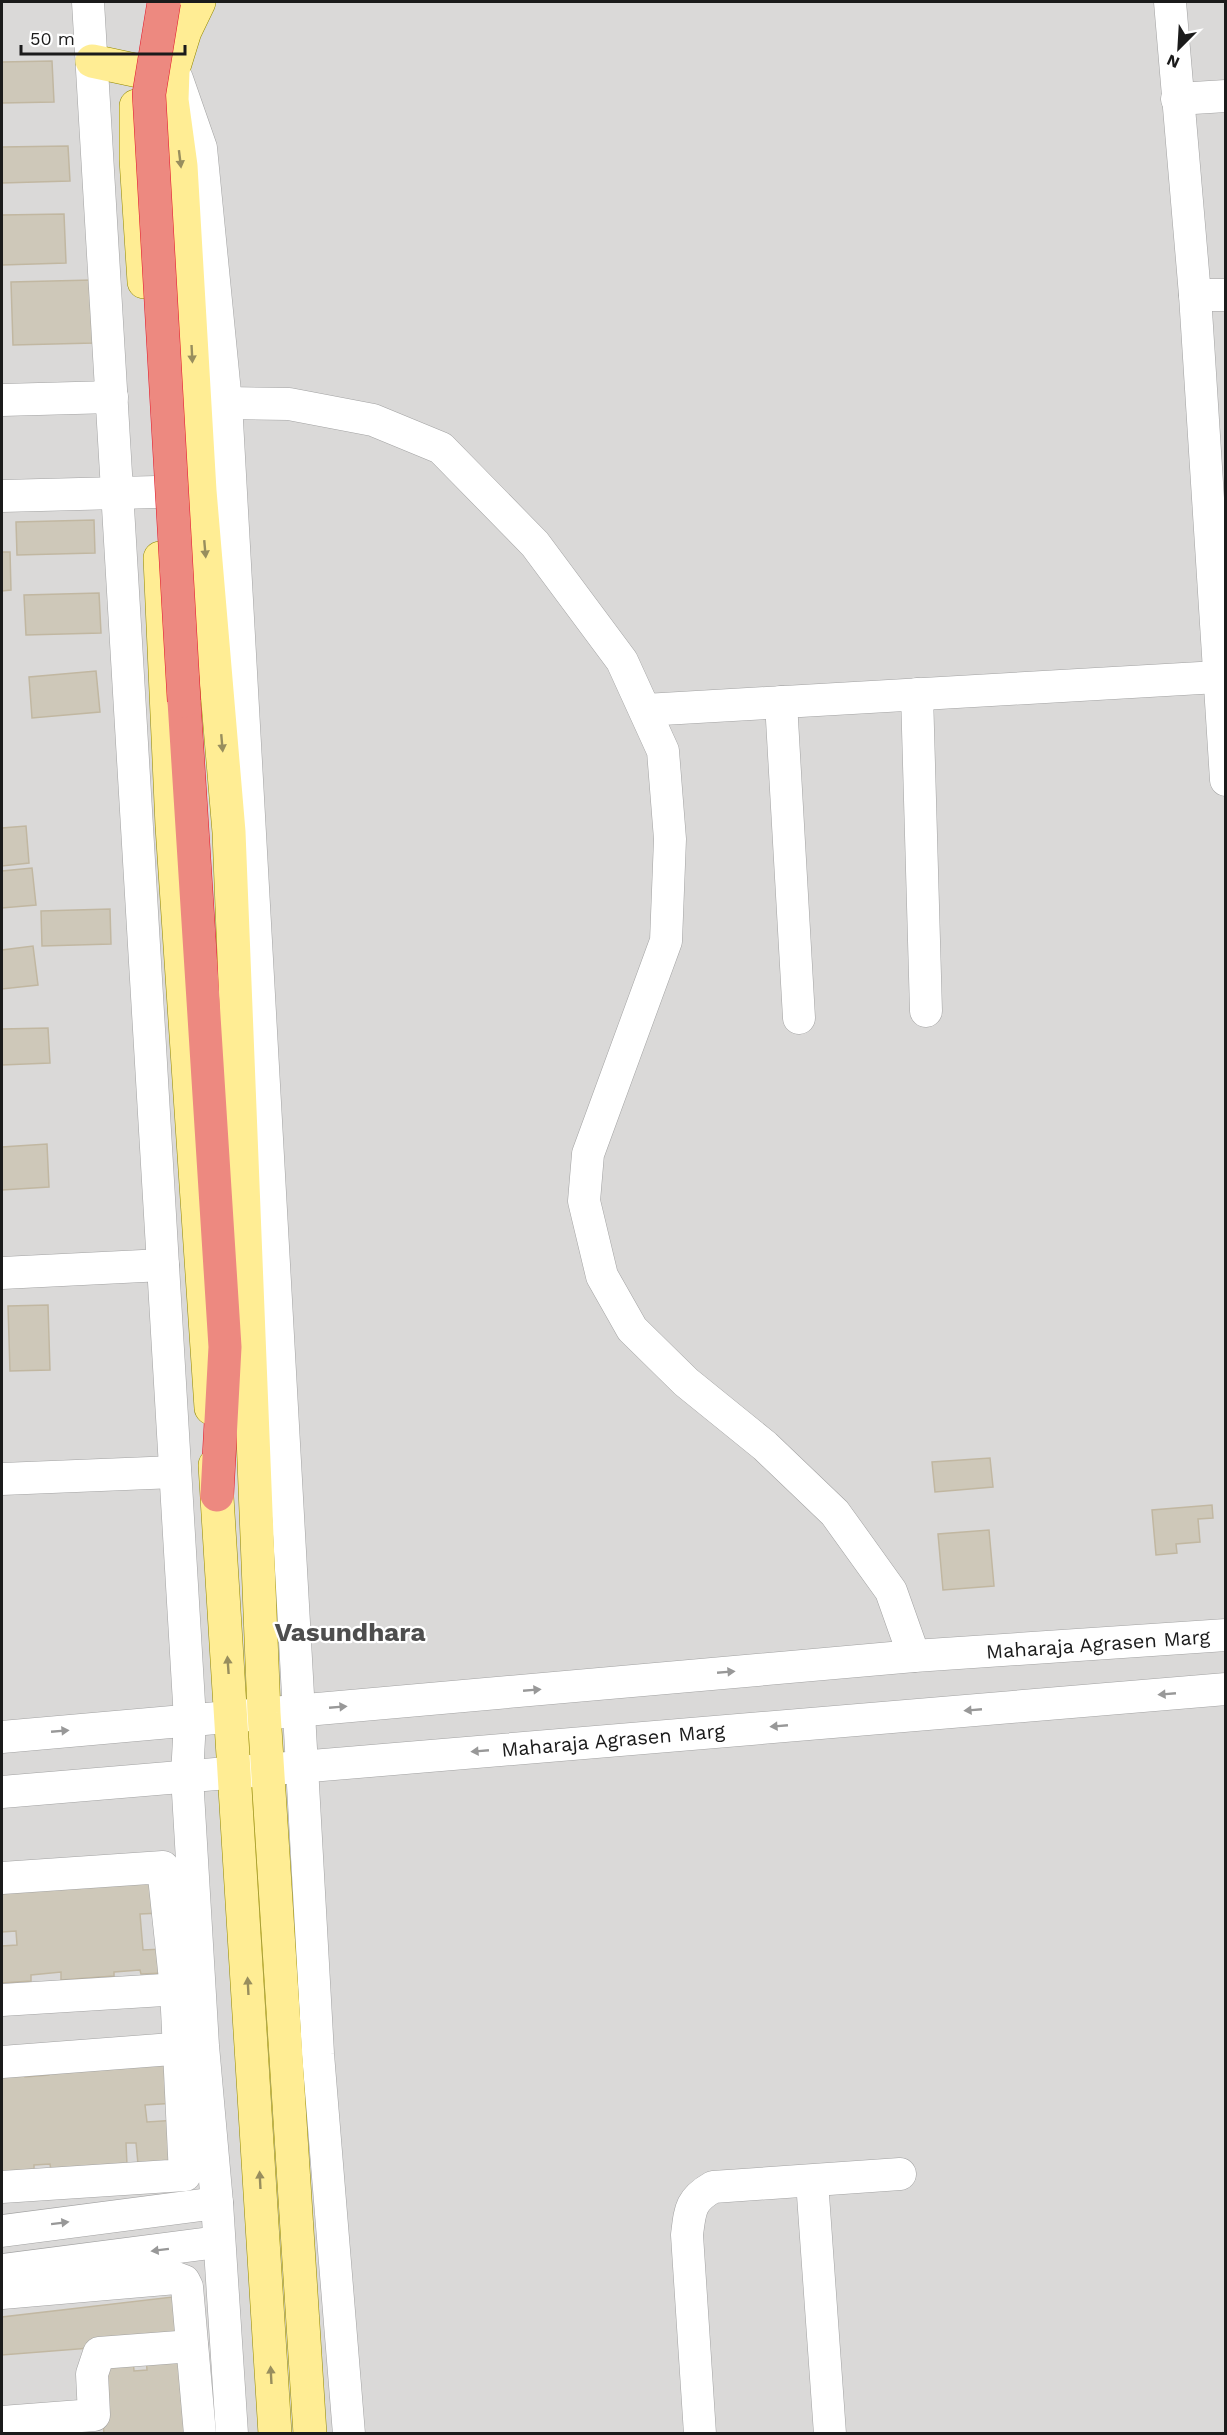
<svg xmlns="http://www.w3.org/2000/svg" width="1227" height="2435" viewBox="0 0 1227 2435" font-family="'Work Sans',sans-serif">
<rect width="100%" height="100%" fill="#eeede0"/>
<!-- residential -->
<polygon fill="#dad9d8" points="2,2 1225,2 1225,2433 2,2434"/>
<!-- building -->
<g fill="#cec8b9" stroke="#c1b7a1" stroke-width="1.5">
<polygon points="52,61 54,102 2,103 2,62"/>
<polygon points="68,146 70,181 2,183 2,147"/>
<polygon points="64,214 66,263 2,265 2,215"/>
<polygon points="92,280 94,343 13,345 11,282"/>
<polygon points="94,520 95,553 17,555 16,522"/>
<polygon points="2,552 10,552 11,590 2,591"/>
<polygon points="99,593 101,633 26,635 24,595"/>
<polygon points="96,671 100,712 32,718 29,677"/>
<polygon points="26,826 29,863 2,866 2,828"/>
<polygon points="32,868 36,905 2,908 2,871"/>
<polygon points="110,909 111,944 42,946 41,911"/>
<polygon points="33,946 38,985 2,989 2,950"/>
<polygon points="48,1028 50,1063 2,1065 2,1029"/>
<polygon points="47,1144 49,1187 2,1190 2,1147"/>
<polygon points="48,1305 50,1370 10,1371 8,1306"/>
<polygon points="990,1458 993,1487 935,1492 932,1462"/>
<polygon points="1212,1505 1213,1518 1198,1519 1200,1542 1176,1544 1177,1553 1156,1555 1152,1510"/>
<polygon points="989,1530 994,1586 943,1590 938,1534"/>
<polygon points="158,1881 161,1913 140,1914 143,1950 163,1949 165,1973 141,1974 140,1970 114,1972 114,1976 61,1980 61,1972 31,1975 31,1981 2,1983 2,1946 17,1945 16,1931 2,1932 2,1893"/>
<polygon points="173,2061 176,2103 145,2105 147,2122 177,2120 181,2161 138,2164 136,2143 126,2143 127,2165 51,2171 50,2164 34,2165 34,2172 2,2174 2,2074 24,2072 25,2077 49,2075 49,2070"/>
<polygon points="181,2296 175,2333 103,2347 2,2355 2,2317"/>
<polygon points="183,2354 186,2434 104,2434 98,2361 133,2358 134,2371 147,2370 146,2357"/>
</g>
<g fill="none" stroke-linecap="round" stroke-linejoin="round">
<!-- minor casing -->
<g stroke="#a2a2a2" stroke-width="33">
<g id="minor">
<polyline points="88,2 190,1720 187,1776 203,2046 217,2203 232,2434"/>
<polyline points="1170,2 1195,295 1226,780"/>
<polyline points="177,79 201,148 226,403 318,2054 349,2434"/>
<polyline points="1177,99 1226,96"/>
<polyline points="1195,295 1226,295"/>
<polyline points="2,400 112,397"/>
<polyline points="226,403 289,404 373,420 441,448 535,544 622,661 663,751 670,839 666,941 588,1154 584,1201 602,1276 632,1329 686,1382 765,1446 835,1513 891,1591 914,1656"/>
<polyline points="2,496 157,492"/>
<polyline points="917,694 926,1011"/>
<polyline points="781,702 799,1018"/>
<polyline points="645,710 1218,677"/>
<polyline points="2,1273 163,1265"/>
<polyline points="2,1479 175,1472"/>
<polyline points="2,1737 914,1656 1226,1635"/>
<polyline points="2,1792 1226,1689"/>
<polyline points="2,1878 163,1867 176,1989 185,2175 2,2187"/>
<polyline points="2,2000 196,1988"/>
<polyline points="2,2062 198,2047"/>
<polyline points="812,2181 830,2434"/>
<polyline points="2,2231 217,2203"/>
<polyline points="2,2270 218,2242"/>
<polyline points="2,2293 176,2278 184,2281 187,2287 200,2434"/>
<polyline points="2,2422 94,2415 92,2374 99,2353 192,2346"/>
<path d="M700,2434L687,2235C690,2210 690,2200 713,2187L900,2174"/>
</g>
</g>
<!-- major casing -->
<g stroke="#938900" stroke-width="34">
<g id="major">
<polyline points="199,2 185,31 173,70 172,100 181,166 200,491 229,832 264,1713 310,2434"/>
<polyline points="92,61 139,71"/>
<polyline points="136,106 136,159 144,282"/>
<polyline points="160,558 172,826 211,1408"/>
<polyline points="215,1465 275,2434"/>
</g>
</g>
<!-- highway casing -->
<g stroke="#e31627" stroke-width="34">
<polyline id="highway" points="184,701 225,1347 217,1495"/>
</g>
<!-- minor -->
<use href="#minor" stroke="#fff" stroke-width="32"/>
<!-- major -->
<use href="#major" stroke="#ffed94" stroke-width="33"/>
<!-- highway -->
<use href="#highway" stroke="#ed8980" stroke-width="33"/>
<!-- highway-bridge casing -->
<g stroke="#e31627" stroke-width="34" stroke-linecap="butt">
<polyline id="highway-bridge" points="164,2 149,94 184,701"/>
</g>
<!-- highway-bridge -->
<use href="#highway-bridge" stroke="#ed8980" stroke-width="33"/>
</g>
<!-- one-way arrows -->
<defs><path id="oneway-solid" d="M-6-.8H1V-3.2L6.5 0L1 3.2V.8H-6Z" transform="scale(1.5)"/></defs>
<g fill="#988e5e">
<use href="#oneway-solid" transform="translate(180 159) rotate(83)"/>
<use href="#oneway-solid" transform="translate(192 354) rotate(87)"/>
<use href="#oneway-solid" transform="translate(205 549) rotate(85)"/>
<use href="#oneway-solid" transform="translate(222 743) rotate(85)"/>
<use href="#oneway-solid" transform="translate(228 1665) rotate(-94)"/>
<use href="#oneway-solid" transform="translate(248 1986) rotate(-93)"/>
<use href="#oneway-solid" transform="translate(260 2180) rotate(-93)"/>
<use href="#oneway-solid" transform="translate(271 2375) rotate(-93)"/>
</g>
<g fill="#989898">
<use href="#oneway-solid" transform="translate(726 1672) rotate(-5)"/>
<use href="#oneway-solid" transform="translate(532 1690) rotate(-5)"/>
<use href="#oneway-solid" transform="translate(1167 1694) rotate(175)"/>
<use href="#oneway-solid" transform="translate(338 1707) rotate(-5)"/>
<use href="#oneway-solid" transform="translate(973 1710) rotate(175)"/>
<use href="#oneway-solid" transform="translate(779 1726) rotate(175)"/>
<use href="#oneway-solid" transform="translate(60 1731) rotate(-5)"/>
<use href="#oneway-solid" transform="translate(480 1751) rotate(175)"/>
<use href="#oneway-solid" transform="translate(60 2223) rotate(-7)"/>
<use href="#oneway-solid" transform="translate(160 2250) rotate(173)"/>
</g>
<g text-anchor="middle" stroke-width="4.5" stroke-linejoin="round" paint-order="stroke">
<!-- street labels -->
<g font-size="20" fill="#1b1b1b" stroke="#fff">
<text transform="translate(1098 1644) rotate(-4)" y="7">Maharaja Agrasen Marg</text>
<text transform="translate(613 1740) rotate(-5)" y="7">Maharaja Agrasen Marg</text>
</g>
<!-- district labels -->
<g font-size="26" font-weight="bold" fill="#4e4e4e" stroke="#fff">
<text x="350" y="1641">Vasundhara</text>
</g>
</g>
<!-- border -->
<rect width="1227" height="2435" fill="none" stroke="#1b1b1b" stroke-width="6"/>
<!-- north arrow -->
<g transform="translate(1179 48) rotate(204)" stroke="#ffffff" stroke-width="4.5" paint-order="stroke">
<path d="M0-4.5L10 22L0 15L-10 22Z" fill="#1b1b1b"/>
<text y="-9" font-size="16" font-weight="bold" text-anchor="middle" fill="#1b1b1b">N</text>
</g>
<!-- scale -->
<path d="M21 45v9h164v-9" fill="none" stroke="#1b1b1b" stroke-width="3"/>
<text x="30" y="45" font-size="18" fill="#1b1b1b" stroke="#ffffff" stroke-width="4.5" paint-order="stroke">50 m</text>
</svg>
